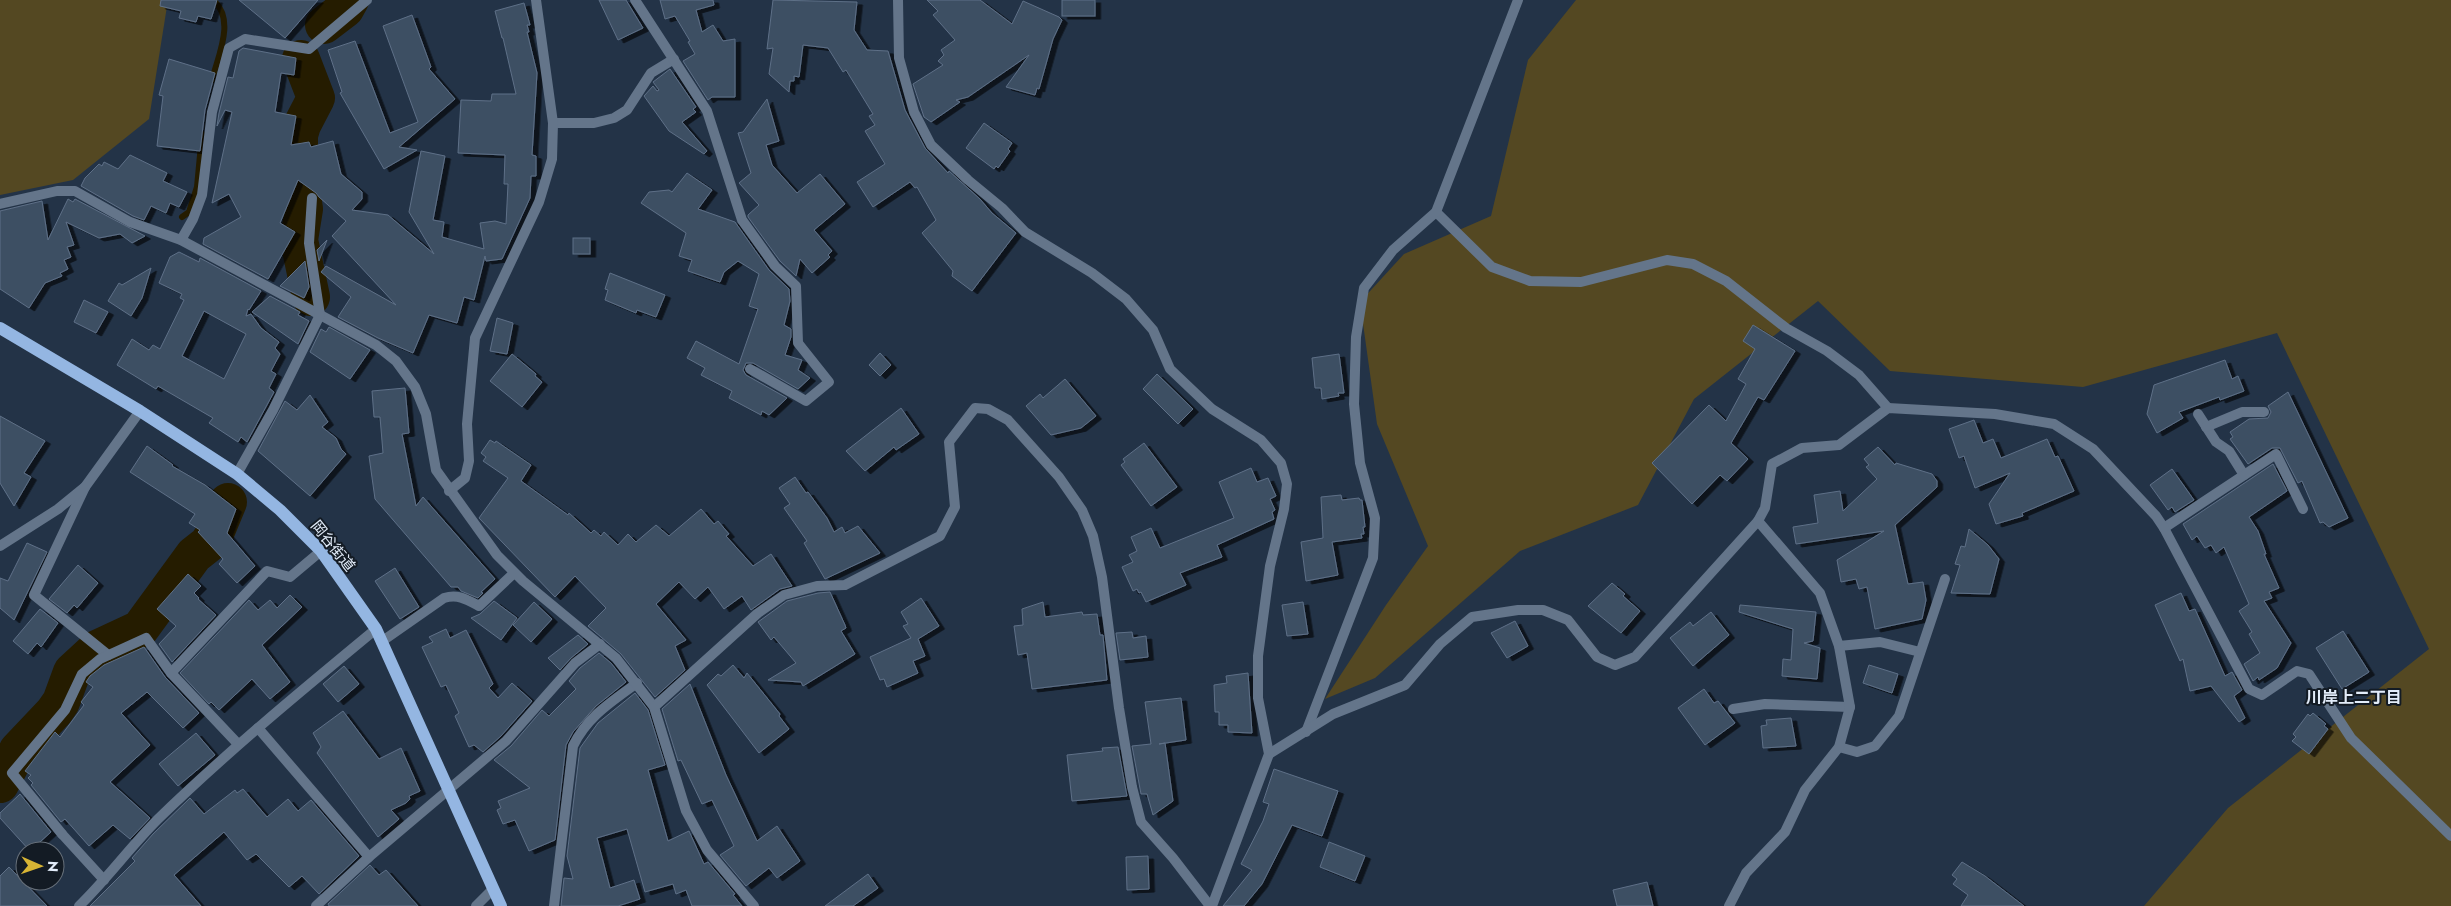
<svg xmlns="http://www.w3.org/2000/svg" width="2451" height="906" viewBox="0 0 2451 906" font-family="Jost,'Noto Sans JP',sans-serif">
<defs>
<filter id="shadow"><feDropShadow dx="5.5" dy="3" stdDeviation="0" flood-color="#0009"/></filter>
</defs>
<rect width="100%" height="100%" fill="#233347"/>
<!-- green -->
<g fill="#544822">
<polygon points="0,0 168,0 149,119 73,180 0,195"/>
<polygon points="1576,0 2451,0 2451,906 2144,906 2228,808 2429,649 2277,333 2083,387 1890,371 1818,301 1694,399 1638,505 1520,551 1375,678 1325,699 1386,605 1428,546 1377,424 1360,302 1404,254 1491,216 1528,60"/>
</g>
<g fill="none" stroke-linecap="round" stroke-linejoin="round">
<!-- stream -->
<g stroke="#251c00" stroke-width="6">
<path d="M212,80C218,56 236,19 213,0"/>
<polyline points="182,217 189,212 197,187 202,134"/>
</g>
<!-- river -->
<g stroke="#251c00" stroke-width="38">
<polyline points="324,25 345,9 350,0"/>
<polyline points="301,59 316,98 302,125 299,135 299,177 304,209 299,240 311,297"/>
<polyline points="0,784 18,750 54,712 61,702 72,672 97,649 140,629 194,555 208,544 216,531 228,502"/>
</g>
</g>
<!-- building -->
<g fill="#3e4f64" stroke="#5e7087" fill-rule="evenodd" filter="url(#shadow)">
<polygon points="161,0 217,0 211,19 198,16 196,22 179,18 181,11 160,6"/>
<polygon points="239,0 318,0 285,38"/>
<polygon points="599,0 626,0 643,28 618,40"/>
<polygon points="660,0 713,0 714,5 696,10 702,32 713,25 723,41 735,39 735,97 712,97 708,100 683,61 695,54 688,42 690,41 675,16 665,19"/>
<polygon points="773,0 857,2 854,30 867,50 888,51 905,110 925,148 948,173 949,171 980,199 992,213 1016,233 972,291 952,276 953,271 922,233 936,220 917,187 915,188 910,182 873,207 857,182 885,164 865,131 875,125 869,116 873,114 846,70 843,72 828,48 803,45 799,77 794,76 794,81 790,81 789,92 769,74 773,48 767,49"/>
<polygon points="927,0 980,0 1012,24 1023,1 1059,17 1062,20 1053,39 1039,89 1037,88 1035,95 1006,87 1029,55 968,97 956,100 960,102 931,122 924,117 913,84 943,65 938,61 944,55 941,50 955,40 933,15 938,11"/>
<rect x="1062" y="0" width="33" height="16"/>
<polygon points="524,3 530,25 527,25 529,32 527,32 537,73 532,155 536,156 536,176 531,176 530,198 502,259 486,261 485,256 474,300 464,297 457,323 429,315 413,353 378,338 338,317 351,297 321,272 326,266 396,305 332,236 346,221 319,197 316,193 298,180 280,223 295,232 268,279 203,244 204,238 241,217 229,194 212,203 232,112 225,110 217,126 219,113 228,77 233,78 239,51 243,48 296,58 294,75 281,73 275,112 296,116 291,145 309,142 311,147 333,141 341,174 362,192 362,199 352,210 388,215 434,254 409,212 421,151 445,156 433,220 444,222 442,237 484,249 480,223 495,221 506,224 508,184 504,184 505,155 458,153 461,100 491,101 492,94 516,94 503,38 502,38 495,11"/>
<polygon points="412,15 431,67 429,69 455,99 399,147 417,150 384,169 340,93 342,92 328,50 355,41 390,133 418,122 383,26"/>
<polygon points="169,59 215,73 205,110 200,151 157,146 163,96 159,95"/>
<polygon points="670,69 696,107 693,109 696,112 682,122 707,151 704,154 669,131 644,96 653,86 657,91 659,90 653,82"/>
<polygon points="767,99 779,141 766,145 772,165 797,193 820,174 845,204 814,230 832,251 828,255 830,257 812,273 800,259 796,276 780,261 748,217 748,215 759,205 739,183 751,173 738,133 743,132"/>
<polygon points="984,123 1012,143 1008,149 1010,151 998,168 996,166 994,169 966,148"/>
<polygon points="130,155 167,173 163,181 187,192 179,207 170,203 166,213 151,206 144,220 133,216 81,186 85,178 99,164 102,166 104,162 118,169"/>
<polygon points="687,173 712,190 698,209 735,222 769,270 789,289 790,301 784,325 791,329 791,337 785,355 802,360 798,370 810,378 798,389 753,363 746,363 743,370 746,375 787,398 769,415 762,411 761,415 729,398 732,391 701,375 705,368 687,358 696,341 739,364 758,309 749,306 759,274 738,261 724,272 720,282 688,271 692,260 679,256 686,233 641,203 649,192 669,190 672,192"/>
<polygon points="68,199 73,202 75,199 145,236 132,243 120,234 99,238 66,222 74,245 67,247 71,257 64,260 68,269 60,273 62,276 45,283 29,308 0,289 0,211 42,201 48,240"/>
<rect x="573" y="238" width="17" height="16"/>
<polygon points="327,240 319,261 317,250"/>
<path d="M179,252L199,262L200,258L261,291L249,310L248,309L246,316L251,314L261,328L279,342L275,348L280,354L271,371L276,374L269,388L274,392L247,442L241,437L238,442L209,423L213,418L158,386L156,389L117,365L132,339L149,350L153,345L160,349L184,300L180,298L182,294L159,283L170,257ZM204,311L246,334L224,379L182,356Z"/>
<polygon points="305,261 309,287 304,298 280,286"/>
<polygon points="151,268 142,298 131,316 108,301 119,283 122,285"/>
<polygon points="610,273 665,295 656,317 637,310 636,313 605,300 608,290 605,289"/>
<polygon points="270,296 300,312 298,315 309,321 298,344 252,312"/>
<polygon points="84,300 108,312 96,333 74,322"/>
<polygon points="497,318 513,323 507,354 490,351"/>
<polygon points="1753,325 1795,351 1764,400 1758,397 1731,443 1748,459 1727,481 1720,475 1692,504 1652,463 1709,405 1726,421 1746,384 1738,379 1755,349 1743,341"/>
<polygon points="329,327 370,350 350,379 310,352 321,329 326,332"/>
<polygon points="880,353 891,365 880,376 869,365"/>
<polygon points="512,354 536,374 535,376 542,382 522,407 490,381"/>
<polygon points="1339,354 1344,393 1338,393 1339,396 1322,399 1321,388 1315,388 1312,358"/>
<polygon points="2225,360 2232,379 2238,376 2244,391 2220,400 2219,397 2179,412 2183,418 2157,433 2147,414 2154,385"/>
<polygon points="1157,374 1193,409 1178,424 1143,389"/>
<polygon points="1065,379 1096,416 1081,428 1051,435 1026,406 1040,394 1043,398"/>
<polygon points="405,388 409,433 402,434 416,506 423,497 495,579 481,592 483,593 478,598 461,591 458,587 451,587 375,499 369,456 383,453 380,417 374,417 372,391"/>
<polygon points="2288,392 2348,518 2329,527 2323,522 2320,523 2302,481 2298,483 2280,448 2272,448 2248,464 2230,439 2233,437 2230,432 2249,419 2268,418 2271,412 2268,406"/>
<polygon points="310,395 328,422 322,427 336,438 341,449 346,454 310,496 258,451 285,401 297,410"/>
<polygon points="901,408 919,434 896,450 894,447 865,471 846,451"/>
<polygon points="0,416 45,441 24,473 31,477 14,506 0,483"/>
<polygon points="1974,420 1983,443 1993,439 2001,458 2047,439 2055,457 2058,456 2074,491 2022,513 2023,516 1996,524 1989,504 2010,473 1975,488 1964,456 1959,458 1949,429"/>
<polygon points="490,440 495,443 496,441 531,465 521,481 568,515 569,513 591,533 594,530 601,536 604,532 618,545 628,534 636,542 656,525 669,536 701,509 714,524 718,521 729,534 726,536 753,566 771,554 792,586 780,589 751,610 742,596 724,609 708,587 695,599 679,582 656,604 686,640 675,646 685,670 655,697 621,654 588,626 606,608 575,576 555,597 479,518 508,478 483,461 486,457 481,453"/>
<polygon points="1144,443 1177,487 1151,506 1121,465 1125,462 1123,459"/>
<polygon points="147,446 173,465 172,466 205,485 236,509 227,533 255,566 237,583 219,564 223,559 198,532 200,530 189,523 195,514 130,472"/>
<polygon points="1878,447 1895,465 1896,463 1932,474 1937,481 1937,487 1895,525 1908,584 1923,582 1926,600 1922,619 1875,629 1867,587 1859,589 1856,579 1841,582 1837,560 1884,531 1796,544 1793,527 1818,523 1814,495 1840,491 1843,511 1877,479 1866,467 1869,465 1864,459"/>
<polygon points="2273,464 2287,491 2249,517 2258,531 2266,554 2264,554 2279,588 2269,592 2272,598 2264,601 2291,643 2277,668 2259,680 2258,677 2253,681 2244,664 2260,653 2249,634 2252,632 2239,611 2249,604 2224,547 2216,553 2211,545 2205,548 2197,536 2192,540 2183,524"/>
<polygon points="1251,468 1257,482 1268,478 1276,496 1270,499 1275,510 1272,512 1274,519 1217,545 1222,557 1180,573 1186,585 1146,602 1141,592 1139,593 1137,589 1133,591 1122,567 1133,562 1129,555 1137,551 1131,537 1151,528 1160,548 1234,518 1219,482"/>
<polygon points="2172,469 2194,500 2175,512 2172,507 2168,510 2150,485"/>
<polygon points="795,477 806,493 808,492 827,518 834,532 842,527 845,533 858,526 880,553 825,579 804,543 807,541 784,508 790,504 779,488"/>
<polygon points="1341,495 1342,500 1359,498 1360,500 1362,500 1365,527 1363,527 1364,534 1361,534 1362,538 1332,542 1338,575 1306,581 1301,542 1323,538 1321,497"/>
<polygon points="1969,529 1988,545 1999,559 1990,594 1951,593 1960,565 1955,564 1961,546 1965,547"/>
<polygon points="27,543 47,552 14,620 0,608 0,578 8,581"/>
<polygon points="78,565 98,583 77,608 74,605 67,613 49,599"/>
<polygon points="395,568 419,607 400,619 375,581"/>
<polygon points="188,574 201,586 194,593 199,598 198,599 216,615 172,662 159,644 176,626 157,609"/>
<polygon points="1612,583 1625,594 1623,596 1640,611 1621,633 1588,606"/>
<polygon points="830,592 845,625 846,628 841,631 855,654 803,686 801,682 768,680 796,663 774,637 771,640 758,622 787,601 818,593"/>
<polygon points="2181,593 2189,611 2195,609 2225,676 2232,672 2242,690 2234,696 2245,718 2239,722 2211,686 2190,691 2183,659 2180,661 2155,605"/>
<polygon points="290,595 302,607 262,645 290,682 270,699 252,679 219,710 211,702 209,704 180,673 249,600 258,610 270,600 277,608"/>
<polygon points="921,598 939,626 918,639 925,656 913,661 918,673 887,687 884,679 880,680 870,657 911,638 903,626 908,624 901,612"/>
<polygon points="494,601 517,618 501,640 471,618 480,614"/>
<polygon points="534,602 552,619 531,642 513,625"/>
<polygon points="1043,602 1045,617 1082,612 1083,615 1097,614 1100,635 1103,635 1107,680 1032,689 1027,653 1018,655 1014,626 1023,625 1022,609"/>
<polygon points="1303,602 1308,634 1287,636 1282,605"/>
<polygon points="1740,605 1816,612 1813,641 1804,643 1820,648 1817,679 1782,676 1783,659 1791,660 1793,629 1739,612"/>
<polygon points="40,609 58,623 41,647 37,643 28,654 13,641"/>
<polygon points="1711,612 1729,635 1693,666 1670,638 1690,622 1693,626"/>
<polygon points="1515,621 1528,646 1507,658 1491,633"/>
<polygon points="446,629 450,638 466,630 493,684 489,688 498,698 512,683 532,701 501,736 483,752 474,745 469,747 455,716 459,713 446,685 441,687 422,647 433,642 429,637"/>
<polygon points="2343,631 2369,672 2342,689 2316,648"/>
<polygon points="1132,632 1133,638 1146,636 1148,657 1120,660 1116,633"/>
<polygon points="578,635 588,644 571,658 560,670 548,658"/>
<polygon points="144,647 165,677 199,713 183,728 147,692 121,713 150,745 110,782 150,818 130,839 113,825 89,846 65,819 61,822 31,785 33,783 28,778 31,775 25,771 55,732 60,737 84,705 81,702 93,687 86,682 90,676 104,665"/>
<polygon points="599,653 611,663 626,682 596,706 573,732 566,745 555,840 529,851 515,820 503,824 497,810 501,808 498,801 530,788 494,760 511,746 542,710 549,716 576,689 569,681 580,668"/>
<polygon points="733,665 744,678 747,673 780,714 779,716 789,729 759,753 707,685 718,674 721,676"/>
<polygon points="1869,665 1898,674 1892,693 1863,683"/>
<polygon points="344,666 359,684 338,702 323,684"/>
<polygon points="1248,673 1252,733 1228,732 1228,725 1219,725 1219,712 1215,712 1214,685 1227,683 1226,676"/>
<polygon points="690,684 726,775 757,841 777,826 800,861 777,878 769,868 746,886 720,855 734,846 712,800 702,804 681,760 678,761 662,709"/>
<polygon points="1704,689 1714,703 1718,701 1735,723 1705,745 1678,708"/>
<polygon points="635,693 648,710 665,765 648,770 668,841 689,831 704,864 708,862 735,894 733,895 742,906 692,906 686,890 676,894 673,884 645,892 627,829 597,838 610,888 634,880 640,899 618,906 561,906 564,878 573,879 567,856 580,748 598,723"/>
<polygon points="1181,698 1186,740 1159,744 1165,743 1173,801 1153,815 1147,794 1141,794 1132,746 1151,744 1145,702"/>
<polygon points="343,711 379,759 401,748 420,791 409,796 410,799 406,803 391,810 399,819 378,837 317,753 321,747 313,733"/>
<polygon points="2313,713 2326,724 2324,726 2328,729 2309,754 2292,741 2296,737 2293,734 2308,714 2310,716"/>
<polygon points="1791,718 1796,746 1763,748 1761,726 1767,725 1766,720"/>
<polygon points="196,733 215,755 178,786 159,764"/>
<polygon points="1118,747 1127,796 1072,801 1067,755 1103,751 1102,748"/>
<polygon points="1274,769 1338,791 1322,836 1292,825 1262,884 1244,906 1223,906 1252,870 1241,864 1263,821 1269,804 1263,802"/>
<polygon points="243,789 267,817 288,799 298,811 311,800 359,856 319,894 302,876 289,887 256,854 247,860 224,832 174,875 201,906 90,906 135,861 132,858 153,834 190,798 204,814 235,790 237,793"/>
<polygon points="20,794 51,832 30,851 0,818 0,813"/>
<polygon points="1329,842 1365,856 1355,881 1320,867"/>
<polygon points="1148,856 1149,889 1127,890 1126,857"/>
<polygon points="1962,862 1985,876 2024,906 1961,906 1968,895 1953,884 1957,879 1952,875"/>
<polygon points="370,865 379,875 386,870 418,906 329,906 328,904"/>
<polygon points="9,867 47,906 0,906 0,876"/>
<polygon points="868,874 878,888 853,906 825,906"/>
<polygon points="1647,882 1653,906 1617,906 1613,890"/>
</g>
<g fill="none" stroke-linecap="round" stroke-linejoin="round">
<!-- service -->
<g stroke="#64758a" stroke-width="10">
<polyline points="553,123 594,123 614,118 627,110 651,73 674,59"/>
<polyline points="85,487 34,595 108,655"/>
<path d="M381,642L444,598C458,594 466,599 479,606L514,573"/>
<polyline points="258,728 369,857"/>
<polyline points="62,834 12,773 65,710 82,674 100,659 146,638 171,673"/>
<path d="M554,906L573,746C587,717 611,702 637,683"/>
</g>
<!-- minor -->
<g stroke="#64758a" stroke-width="10">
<polyline points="635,0 707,111 742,220 775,266 796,286 798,343 829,382 806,401 750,369"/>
<polyline points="898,0 899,58 914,112 931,145 968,180 1002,208 1025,232 1092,273 1126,299 1153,330 1170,369 1212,409 1261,440 1281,463 1287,484 1284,509 1270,566 1258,656 1258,698 1269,754 1212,906"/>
<polyline points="0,204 57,191 75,191 130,222 181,240 376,345 396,361 415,387 426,414 436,470 497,555 523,581 616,658 654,707 686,811 707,850 754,906"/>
<polyline points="1436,212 1492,267 1530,281 1581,282 1667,260 1693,264 1726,281 1786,328 1827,351 1859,375 1888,408"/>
<polyline points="181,240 193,219 202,195 212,112 229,48 245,39 309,49 367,0"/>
<polyline points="2198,414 2216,442 2229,451 2244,475"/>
<polyline points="2206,427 2242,412 2264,412"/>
<polyline points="237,474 273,410 320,315 309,243 312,198"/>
<polyline points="449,491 465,478 469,461 467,424 475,338 539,202 552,159 553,123 536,0"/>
<polyline points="2164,528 2276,454 2303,509"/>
<polyline points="0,546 58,509 85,487 140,411"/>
<polyline points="1839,646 1880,642 1920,652"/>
<polyline points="654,707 758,613 784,595 817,586 845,585 940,536 955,507 949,442 975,408 988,409 1008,420 1059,477 1082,510 1093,536 1102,577 1119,708 1132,787 1141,822 1173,858 1210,906"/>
<polyline points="1733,709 1765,704 1850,707"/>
<polyline points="1306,732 1373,558 1375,518 1360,463 1354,404 1356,337 1364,288 1393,250 1436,212 1518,0"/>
<polyline points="238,744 171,673 267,571 290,577 321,551"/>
<polyline points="1839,747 1857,752 1875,746 1899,716 1945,579"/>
<polyline points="1269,754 1333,714 1405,685 1440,644 1472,617 1518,610 1543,610 1568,620 1597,657 1615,665 1635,657 1758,521 1765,508 1772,464 1802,448 1839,445 1888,408 1995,414 2054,424 2093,449 2156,516 2164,528 2249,689 2262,695 2297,671 2309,674 2351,738 2451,836"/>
<polyline points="62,834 104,880"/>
<path d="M79,906C107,879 130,847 158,819C227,752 301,691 376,629"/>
<polyline points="316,906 369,857 506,741 575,663 600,644"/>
<polyline points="476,906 493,889"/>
<polyline points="1729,906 1746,873 1785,832 1805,790 1839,747 1850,707 1839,646 1820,593 1758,521"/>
</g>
<!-- primary -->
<polyline stroke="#94b6e2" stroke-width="12" points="0,328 140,411 237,474 280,510 321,551 376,629 501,906"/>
</g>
<g text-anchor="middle" stroke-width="4" stroke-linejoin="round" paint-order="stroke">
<!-- street labels -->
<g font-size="15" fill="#e2ecf9" stroke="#131b24">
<text transform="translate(333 546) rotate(51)" y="5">岡谷街道</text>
</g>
<!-- neighbourhood labels -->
<g font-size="16" font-weight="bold" fill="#e2ecf9" stroke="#131b24">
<text x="2354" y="703">川岸上二丁目</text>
</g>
</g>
<!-- north arrow -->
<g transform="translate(40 866) rotate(92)"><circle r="24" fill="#131b24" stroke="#666f79"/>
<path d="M0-4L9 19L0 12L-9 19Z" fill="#d7b434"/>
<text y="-8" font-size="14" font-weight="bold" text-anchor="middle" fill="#e2ecf9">N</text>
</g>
</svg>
